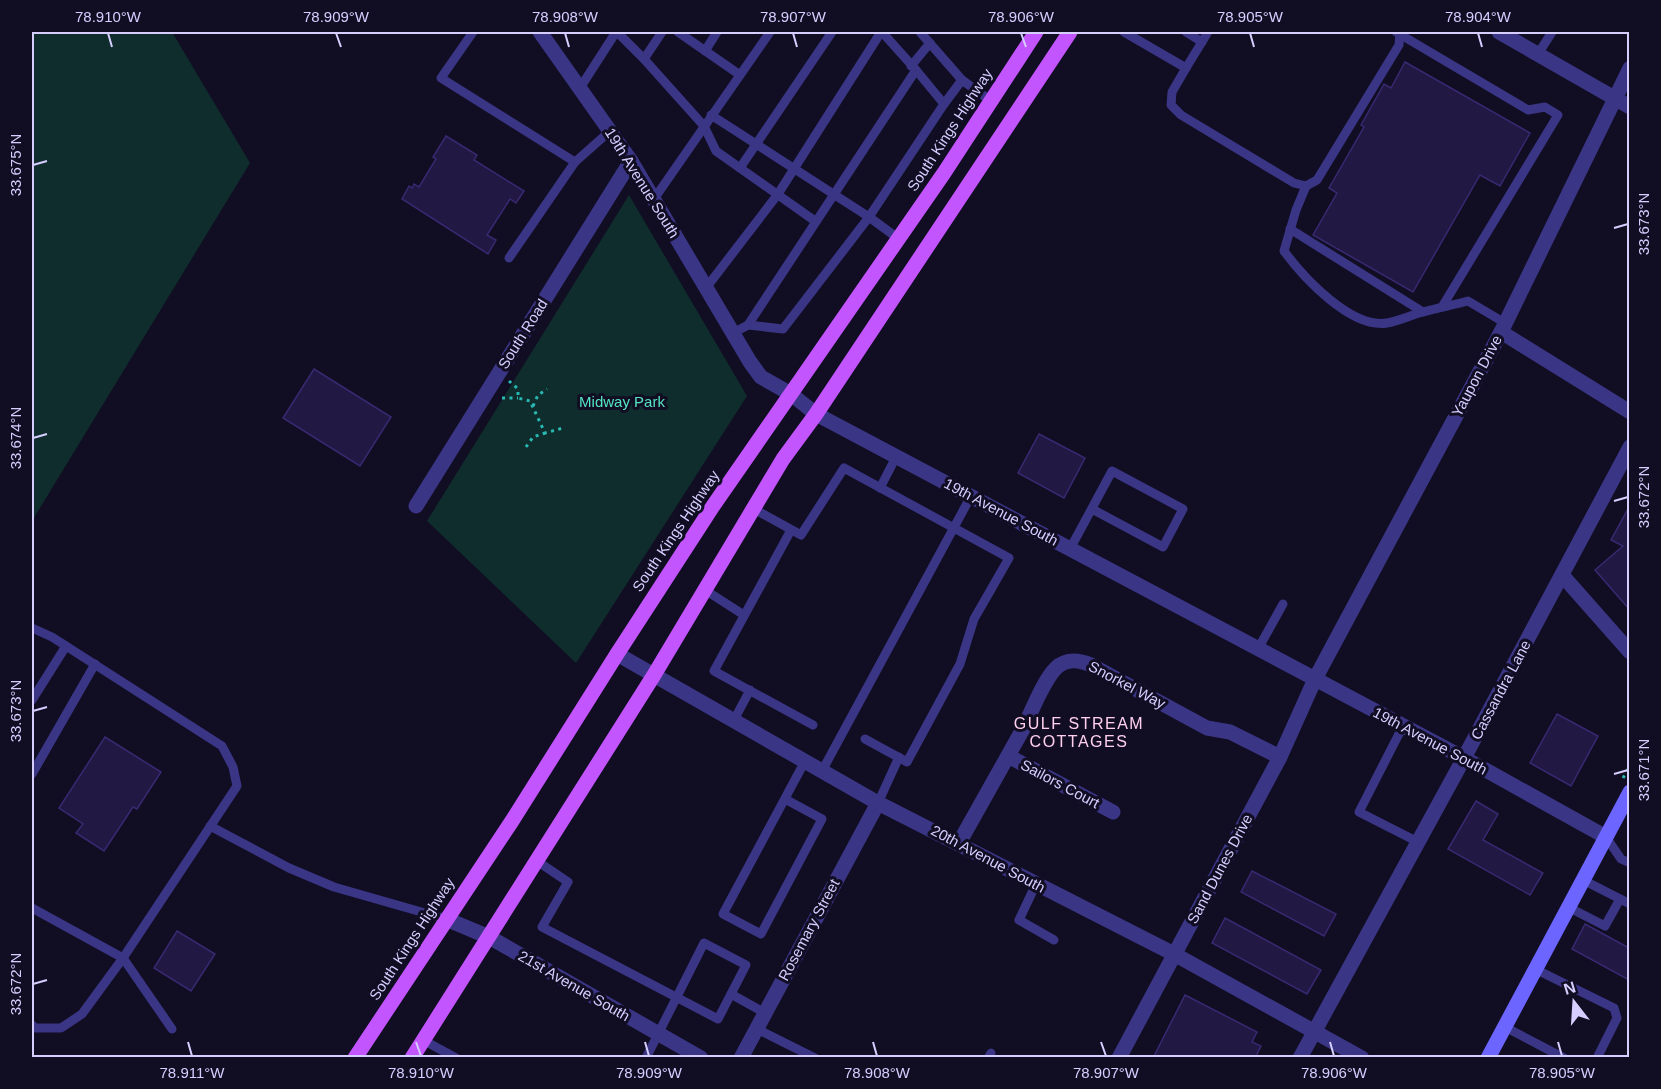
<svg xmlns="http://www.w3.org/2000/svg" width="1661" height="1089" viewBox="0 0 1661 1089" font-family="Helvetica,sans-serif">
<rect width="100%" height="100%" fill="#110d23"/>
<!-- green -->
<g fill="#0f2d2c">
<polygon points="32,32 172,32 250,163 32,521"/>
<polygon points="629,195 747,396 576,663 427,521"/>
</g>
<!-- building -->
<g fill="#221844" stroke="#382971" stroke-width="1.5">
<polygon points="1405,62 1530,133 1500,186 1480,175 1413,292 1313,235 1337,193 1329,188 1364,127 1361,125 1384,84 1391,88"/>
<polygon points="446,136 477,155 474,160 524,191 516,203 510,199 487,235 496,240 488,254 402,199 409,186 412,188 414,184 419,187 436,159 433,157"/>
<polygon points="314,369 391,417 360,466 283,418"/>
<polygon points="1039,434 1085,458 1064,498 1018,473"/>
<polygon points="1629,507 1629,609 1595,570 1623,546 1611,540"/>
<polygon points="1557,714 1598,736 1571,786 1530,763"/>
<polygon points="105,737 161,772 137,809 133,807 104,851 76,833 83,824 59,808"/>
<polygon points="1476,801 1498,814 1483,840 1543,873 1530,895 1448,849"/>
<polygon points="1252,871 1336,914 1324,936 1241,892"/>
<polygon points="1225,918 1321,970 1307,994 1212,943"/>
<polygon points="1585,924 1629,948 1629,980 1572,949"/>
<polygon points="177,931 215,954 191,991 154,968"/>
<polygon points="1185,995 1257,1032 1252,1042 1261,1046 1255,1058 1153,1058"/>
</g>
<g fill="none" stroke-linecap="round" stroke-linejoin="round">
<!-- path -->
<g stroke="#29b9b3" stroke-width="3" stroke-dasharray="3 4.5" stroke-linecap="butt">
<polyline points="509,381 518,389 518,398 530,401 545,433 563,428"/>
<polyline points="502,398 518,398"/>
<polyline points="533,406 538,395 547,389"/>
<polyline points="526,447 533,437 545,433"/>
<polyline points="1623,778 1630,766"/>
<polyline points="32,1057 32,1058"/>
</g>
<!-- service -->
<g stroke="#3a3584" stroke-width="9">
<polyline points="473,32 441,78 575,162"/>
<polyline points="617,32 644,59 662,32"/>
<polyline points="678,32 740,75"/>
<polyline points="920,32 962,80 944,104"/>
<polyline points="1124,32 1186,68 1172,92 1171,105 1181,115 1294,183 1306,186 1317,180 1399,45 1400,32"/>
<polyline points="1186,32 1202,42"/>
<polyline points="1396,32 1528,110 1545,107 1558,115 1442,307"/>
<polyline points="705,51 717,32"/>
<polyline points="1538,54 1552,32"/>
<polyline points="644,59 704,126 716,151 815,221"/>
<polyline points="911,66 930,43"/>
<polyline points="1186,68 1208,32"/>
<polyline points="962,80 991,101"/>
<polyline points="580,88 616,32"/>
<polyline points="711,115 869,217 944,104 916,70"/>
<polyline points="740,168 832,32"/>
<path d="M1306,186L1296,210L1284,251C1303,277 1351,329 1387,323C1399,321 1411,315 1423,312C1437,308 1453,305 1468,301L1505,323"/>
<polyline points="654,199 770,32"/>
<polyline points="1290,229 1423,312"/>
<polyline points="509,258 575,162 610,131"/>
<polyline points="706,288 778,194 881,32"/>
<polyline points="748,325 916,70 882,32"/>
<polyline points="733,333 748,325 783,329 869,217 899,239"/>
<polyline points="880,488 896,457"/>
<polyline points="754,509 801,535 844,468 1009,558 974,619 960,664 907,762 865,739"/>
<polyline points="791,530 714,671 813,725"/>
<polyline points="1070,549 1112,471 1183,509 1163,547 1092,509"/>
<polyline points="705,590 744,615"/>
<polyline points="32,628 52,637 222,746 233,767 237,786 123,958 82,1014 61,1028 35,1028 32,1025"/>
<polyline points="1258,649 1283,604"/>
<polyline points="32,700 66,646"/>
<polyline points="734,720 750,690"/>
<polyline points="1403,726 1359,812 1418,842"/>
<polyline points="822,771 971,496"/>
<polyline points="32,774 95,664"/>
<polyline points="785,799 822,819 761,934 723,914 805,761"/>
<polyline points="878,803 899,757"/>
<polyline points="210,826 289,868 334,887 446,919"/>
<polyline points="1606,837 1621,859 1630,863"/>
<polyline points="537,861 568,882 542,927 718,1019 746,965 704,943 646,1058"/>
<polyline points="1583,880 1630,904"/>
<polyline points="1036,884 1019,920 1054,940"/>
<polyline points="1568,907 1605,926 1620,899"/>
<polyline points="32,908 123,958 172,1029"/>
<polyline points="1535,969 1614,1008 1617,1018 1597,1058"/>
<polyline points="731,994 765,1013"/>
<polyline points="1505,1027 1564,1058"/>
<polyline points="757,1029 815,1058"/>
<polyline points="423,1040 456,1058"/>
<polyline points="988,1058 991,1053"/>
</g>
<!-- minor -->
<g stroke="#3a3584" stroke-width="15">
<polyline points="540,32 631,161 750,362 761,377 791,394 816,414 1464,758 1606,837"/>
<polyline points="1501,332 1630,412"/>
<polyline points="416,506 631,161"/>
<polyline points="1562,575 1630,652"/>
<polyline points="617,654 878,803 1174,954 1362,1058"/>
<polyline points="1008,756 1113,812"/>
<path d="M959,843C980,805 1002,767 1023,729C1032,711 1043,681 1056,668C1067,658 1079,660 1091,665L1207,728L1230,732L1280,757"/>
<polyline points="446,919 489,937 701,1058"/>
<polyline points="741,1058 878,803"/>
<polyline points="1119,1058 1280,757 1315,679 1501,332 1630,68"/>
<polyline points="1300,1058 1464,758 1630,447"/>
</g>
<!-- tertiary -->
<polyline stroke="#3a3584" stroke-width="15" points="1499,32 1630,107"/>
<!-- secondary -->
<polyline stroke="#6c65ff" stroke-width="15" points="1488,1058 1630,792"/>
<!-- primary -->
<g stroke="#c355ff" stroke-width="15">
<polyline points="355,1058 512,821 617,654 713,506 944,173 1036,32"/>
<polyline points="412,1058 654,675 783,459 816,414 1070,32"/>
</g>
</g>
<!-- ticks -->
<path fill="none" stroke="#d5ceff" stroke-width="2" d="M108,33L112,47M336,33L341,47M565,33L569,47M793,33L797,47M1021,33L1026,47M1250,33L1254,47M1478,33L1482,47M33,165L47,161M1614,228L1628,224M33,438L47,434M1614,501L1628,497M33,711L47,707M1614,774L1628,770M33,984L47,980M188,1042L192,1056M416,1042L421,1056M645,1042L649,1056M873,1042L877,1056M1101,1042L1106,1056M1330,1042L1334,1056M1558,1042L1562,1056"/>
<g text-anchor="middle" stroke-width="6" stroke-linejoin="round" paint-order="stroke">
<!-- street labels -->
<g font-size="15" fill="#d5ceff" stroke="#110d23">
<text transform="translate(950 130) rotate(-57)" y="5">South Kings Highway</text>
<text transform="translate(642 183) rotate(58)" y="5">19th Avenue South</text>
<text transform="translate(523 334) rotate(-58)" y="5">South Road</text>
<text transform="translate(1477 376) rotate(-62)" y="5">Yaupon Drive</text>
<text transform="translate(1001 512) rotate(28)" y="5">19th Avenue South</text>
<text transform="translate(676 531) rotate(-56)" y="5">South Kings Highway</text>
<text transform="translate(1127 685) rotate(28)" y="5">Snorkel Way</text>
<text transform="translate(1501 690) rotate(-62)" y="5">Cassandra Lane</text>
<text transform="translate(1430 741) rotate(28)" y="5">19th Avenue South</text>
<text transform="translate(1060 784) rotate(28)" y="5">Sailors Court</text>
<text transform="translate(988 859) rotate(28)" y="5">20th Avenue South</text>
<text transform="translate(1220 869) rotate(-62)" y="5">Sand Dunes Drive</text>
<text transform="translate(809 930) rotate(-62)" y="5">Rosemary Street</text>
<text transform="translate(412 939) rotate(-57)" y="5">South Kings Highway</text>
<text transform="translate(574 986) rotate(30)" y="5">21st Avenue South</text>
</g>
<!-- park labels -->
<g font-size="15" fill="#55e4c3" stroke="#110d23">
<text x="622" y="407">Midway Park</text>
</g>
<!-- neighbourhood labels -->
<g font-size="16" letter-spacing="1.5" fill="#ffd0ed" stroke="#110d23">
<text x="1079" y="729">GULF STREAM<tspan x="1079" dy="18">COTTAGES</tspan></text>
</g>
</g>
<!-- border -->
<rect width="1661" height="1089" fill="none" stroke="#110d23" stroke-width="66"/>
<!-- north arrow -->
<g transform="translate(1574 1002) rotate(343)" stroke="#110d23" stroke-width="4.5" paint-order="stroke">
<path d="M0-4.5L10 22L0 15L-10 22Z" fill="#d5ceff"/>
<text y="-9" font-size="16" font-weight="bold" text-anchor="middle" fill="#d5ceff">N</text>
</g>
<rect x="33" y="33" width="1595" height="1023" fill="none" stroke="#d5ceff" stroke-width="2"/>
<g font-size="15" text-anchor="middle" fill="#d5ceff">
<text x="108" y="22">78.910°W</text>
<text x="336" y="22">78.909°W</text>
<text x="565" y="22">78.908°W</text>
<text x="793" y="22">78.907°W</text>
<text x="1021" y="22">78.906°W</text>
<text x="1250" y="22">78.905°W</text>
<text x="1478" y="22">78.904°W</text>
<text transform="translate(16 165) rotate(-90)" y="5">33.675°N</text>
<text transform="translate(1644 224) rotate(-90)" y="5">33.673°N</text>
<text transform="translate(16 438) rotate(-90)" y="5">33.674°N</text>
<text transform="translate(1644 497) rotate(-90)" y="5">33.672°N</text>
<text transform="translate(16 711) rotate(-90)" y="5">33.673°N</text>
<text transform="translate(1644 770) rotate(-90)" y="5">33.671°N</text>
<text transform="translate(16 984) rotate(-90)" y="5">33.672°N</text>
<text x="192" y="1078">78.911°W</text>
<text x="421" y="1078">78.910°W</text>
<text x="649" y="1078">78.909°W</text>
<text x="877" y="1078">78.908°W</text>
<text x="1106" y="1078">78.907°W</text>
<text x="1334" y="1078">78.906°W</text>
<text x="1562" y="1078">78.905°W</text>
</g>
</svg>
